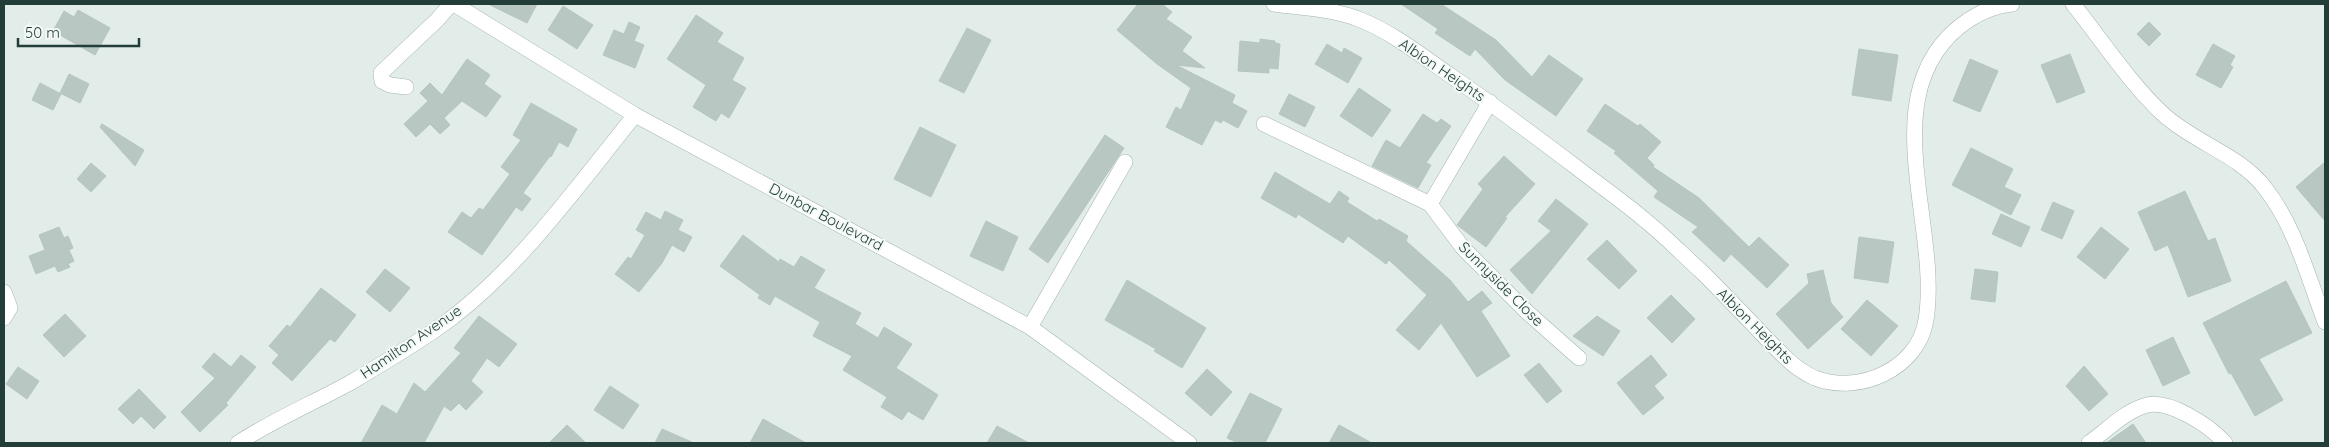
<svg xmlns="http://www.w3.org/2000/svg" width="2329" height="447" viewBox="0 0 2329 447" font-family="Quicksand,sans-serif">
<rect width="100%" height="100%" fill="#e2ece9"/>
<!-- building -->
<g fill="#b8c7c2" stroke="#b5c6c1">
<polygon points="488,4 537,4 527,23"/>
<polygon points="1138,4 1162,4 1172,12 1166,19 1192,37 1182,51 1205,68 1176,65 1235,95 1232,103 1247,111 1238,128 1223,120 1221,123 1215,120 1202,145 1166,127 1176,107 1181,110 1191,88 1157,64 1117,30"/>
<polygon points="1401,4 1441,4 1496,40 1532,77 1549,55 1583,79 1556,116 1505,80 1475,49 1470,56 1435,33 1438,29"/>
<polygon points="563,6 593,25 577,49 548,30"/>
<polygon points="78,10 110,28 95,55 53,31 64,11 74,17"/>
<polygon points="696,15 723,33 717,42 744,58 732,80 746,88 729,118 721,113 716,121 693,107 706,85 667,59"/>
<polygon points="629,22 640,27 634,41 644,45 635,68 603,55 614,30 624,34"/>
<polygon points="2149,22 2161,34 2149,46 2137,34"/>
<polygon points="967,28 991,40 964,93 939,81"/>
<polygon points="1260,39 1275,41 1275,43 1280,44 1278,69 1269,68 1269,73 1238,71 1240,41 1260,43"/>
<polygon points="1327,44 1342,53 1344,48 1362,58 1348,83 1315,64"/>
<polygon points="2213,44 2235,56 2230,65 2233,67 2221,88 2196,75"/>
<polygon points="1859,49 1898,55 1891,101 1852,95"/>
<polygon points="2070,54 2085,92 2057,103 2041,65"/>
<polygon points="467,59 490,75 484,84 501,96 486,117 462,101 444,118 450,125 440,134 430,124 416,137 404,124 428,101 420,93 430,83 442,95"/>
<polygon points="1970,59 1998,71 1980,112 1953,101"/>
<polygon points="69,74 89,84 80,103 60,93"/>
<polygon points="40,83 61,94 53,110 32,100"/>
<polygon points="1359,88 1391,110 1372,137 1340,116"/>
<polygon points="1289,94 1315,107 1305,127 1279,114"/>
<polygon points="531,103 577,129 568,147 559,142 551,157 550,156 523,193 531,199 522,211 516,207 482,255 448,232 462,212 471,218 479,208 483,210 510,174 501,167 521,140 513,135"/>
<polygon points="1605,104 1638,126 1640,124 1661,142 1647,158 1654,165 1653,167 1699,198 1749,247 1759,237 1789,265 1767,288 1731,254 1724,262 1692,232 1698,227 1654,197 1658,191 1614,153 1616,151 1587,131"/>
<polygon points="1423,114 1437,123 1441,119 1451,126 1426,163 1431,165 1418,188 1372,166 1386,140 1400,148"/>
<polygon points="102,124 144,150 135,166 100,127"/>
<polygon points="920,127 956,145 931,197 894,179"/>
<polygon points="1105,135 1124,148 1048,263 1029,249"/>
<polygon points="1971,148 2013,169 2004,187 2021,195 2011,215 1952,185"/>
<polygon points="1504,156 1535,184 1505,217 1507,218 1486,247 1457,225 1483,189 1478,184"/>
<polygon points="2325,162 2325,221 2296,187"/>
<polygon points="91,163 106,176 91,192 77,179"/>
<polygon points="1275,172 1330,204 1339,191 1349,198 1347,202 1377,221 1379,219 1408,236 1406,241 1450,280 1468,302 1482,291 1492,303 1481,311 1510,356 1477,377 1441,323 1419,350 1396,330 1427,295 1389,260 1386,264 1348,236 1343,243 1298,214 1296,218 1261,198"/>
<polygon points="2185,191 2208,241 2215,238 2231,281 2188,297 2168,245 2155,251 2138,212"/>
<polygon points="1556,199 1588,224 1532,294 1510,270 1551,231 1538,221"/>
<polygon points="2053,202 2074,211 2062,239 2041,230"/>
<polygon points="665,211 683,220 678,230 692,237 684,252 672,245 662,263 639,292 615,274 628,257 631,259 645,235 636,230 646,212 661,220"/>
<polygon points="2001,214 2030,227 2021,247 1992,234"/>
<polygon points="986,221 1018,237 1003,271 970,256"/>
<polygon points="59,227 64,238 68,236 73,248 69,250 74,261 68,264 70,267 58,272 55,266 36,274 29,256 45,250 39,235"/>
<polygon points="2101,227 2129,249 2105,279 2077,257"/>
<polygon points="743,235 779,262 780,259 794,267 801,256 825,270 814,288 861,313 855,324 878,338 884,327 912,344 896,368 938,395 923,420 908,411 902,420 881,407 887,397 843,370 852,356 813,336 820,322 775,296 770,305 758,298 760,295 720,266"/>
<polygon points="1859,237 1894,242 1888,283 1854,278"/>
<polygon points="1607,240 1637,271 1619,289 1587,259"/>
<polygon points="385,269 410,288 390,312 366,292"/>
<polygon points="1975,269 1998,272 1995,302 1971,299"/>
<polygon points="1823,270 1831,303 1843,317 1808,349 1776,314 1809,283 1807,274"/>
<polygon points="1127,280 1206,328 1182,368 1154,351 1156,349 1105,320"/>
<polygon points="2286,281 2312,333 2259,359 2283,400 2255,416 2231,373 2229,374 2203,323"/>
<polygon points="321,288 356,315 335,342 330,339 292,381 272,363 279,355 269,346 287,325 290,327"/>
<polygon points="1671,295 1695,319 1672,343 1647,318"/>
<polygon points="1867,300 1898,326 1871,356 1841,329"/>
<polygon points="65,314 86,336 64,357 43,335"/>
<polygon points="479,316 517,344 499,367 487,358 471,381 483,392 466,410 459,403 451,411 444,406 424,443 361,443 382,405 397,414 414,383 425,392 461,353 454,348"/>
<polygon points="1597,316 1620,331 1603,356 1573,336"/>
<polygon points="2173,337 2190,373 2163,386 2146,350"/>
<polygon points="214,353 231,367 241,355 256,367 226,403 228,405 200,432 181,412 215,378 202,367"/>
<polygon points="1651,355 1667,375 1654,386 1664,398 1643,415 1617,383"/>
<polygon points="1539,363 1562,391 1547,403 1524,375"/>
<polygon points="2084,366 2108,394 2089,411 2066,386"/>
<polygon points="18,367 39,381 27,399 6,384"/>
<polygon points="1207,369 1232,392 1211,416 1185,393"/>
<polygon points="610,386 639,405 623,429 594,410"/>
<polygon points="139,389 166,417 154,429 141,416 133,424 118,409"/>
<polygon points="1250,393 1282,409 1265,443 1238,443 1227,438"/>
<polygon points="763,419 806,443 750,443"/>
<polygon points="2133,424 2146,443 2106,443"/>
<polygon points="567,425 586,443 549,443"/>
<polygon points="1339,425 1372,443 1329,443"/>
<polygon points="997,426 1029,443 987,443"/>
<polygon points="662,429 694,443 655,443"/>
</g>
<g fill="none" stroke-linecap="round" stroke-linejoin="round">
<!-- minor casing -->
<g stroke="#a5b4b1" stroke-width="16">
<g id="minor">
<polyline points="454,4 635,115 1030,327 1189,443"/>
<path d="M1274,4C1302,8 1335,9 1361,20C1393,33 1422,56 1451,76C1494,105 1535,136 1576,167C1599,185 1624,202 1646,221C1666,237 1684,256 1703,273C1724,294 1744,315 1765,337C1780,352 1794,369 1815,378C1859,395 1918,369 1926,320C1941,226 1873,97 1959,27C1974,15 1993,6 2012,4"/>
<polyline points="406,87 390,85 382,81 381,73 437,20 451,4"/>
<polyline points="1264,124 1430,204 1490,102"/>
<polyline points="1430,204 1463,248 1526,311 1579,358"/>
<polyline points="4,292 10,308 4,318"/>
<polyline points="1030,327 1125,162"/>
<path d="M238,443C273,420 311,404 348,384C377,367 407,349 435,330C514,276 575,189 635,115"/>
</g>
</g>
<!-- tertiary casing -->
<g stroke="#a5b4b1" stroke-width="16">
<g id="tertiary">
<path d="M2073,4C2101,39 2131,85 2164,115C2195,143 2240,155 2265,188C2295,226 2308,277 2325,322"/>
<path d="M2089,443C2106,431 2124,412 2144,406C2167,397 2210,426 2225,443"/>
</g>
</g>
<!-- minor -->
<use href="#minor" stroke="#fff" stroke-width="15"/>
<!-- tertiary -->
<use href="#tertiary" stroke="#fff" stroke-width="15"/>
</g>
<g text-anchor="middle" stroke-width="4" stroke-linejoin="round" paint-order="stroke">
<!-- street labels -->
<g font-size="15" fill="#233d39" stroke="#f3f9f6">
<text transform="translate(1442 70) rotate(34)" y="5">Albion Heights</text>
<text transform="translate(826 217) rotate(28)" y="5">Dunbar Boulevard</text>
<text transform="translate(1501 284) rotate(45)" y="5">Sunnyside Close</text>
<text transform="translate(1755 326) rotate(45)" y="5">Albion Heights</text>
<text transform="translate(411 342) rotate(-34)" y="5">Hamilton Avenue</text>
</g>
</g>
<!-- border -->
<rect width="2329" height="447" fill="none" stroke="#233d39" stroke-width="10"/>
<!-- scale -->
<path d="M18 38v8h121v-8" fill="none" stroke="#233d39" stroke-width="2.5"/>
<text x="25" y="38" font-size="15" fill="#233d39" stroke="#f3f9f6" stroke-width="4" paint-order="stroke">50 m</text>
</svg>
